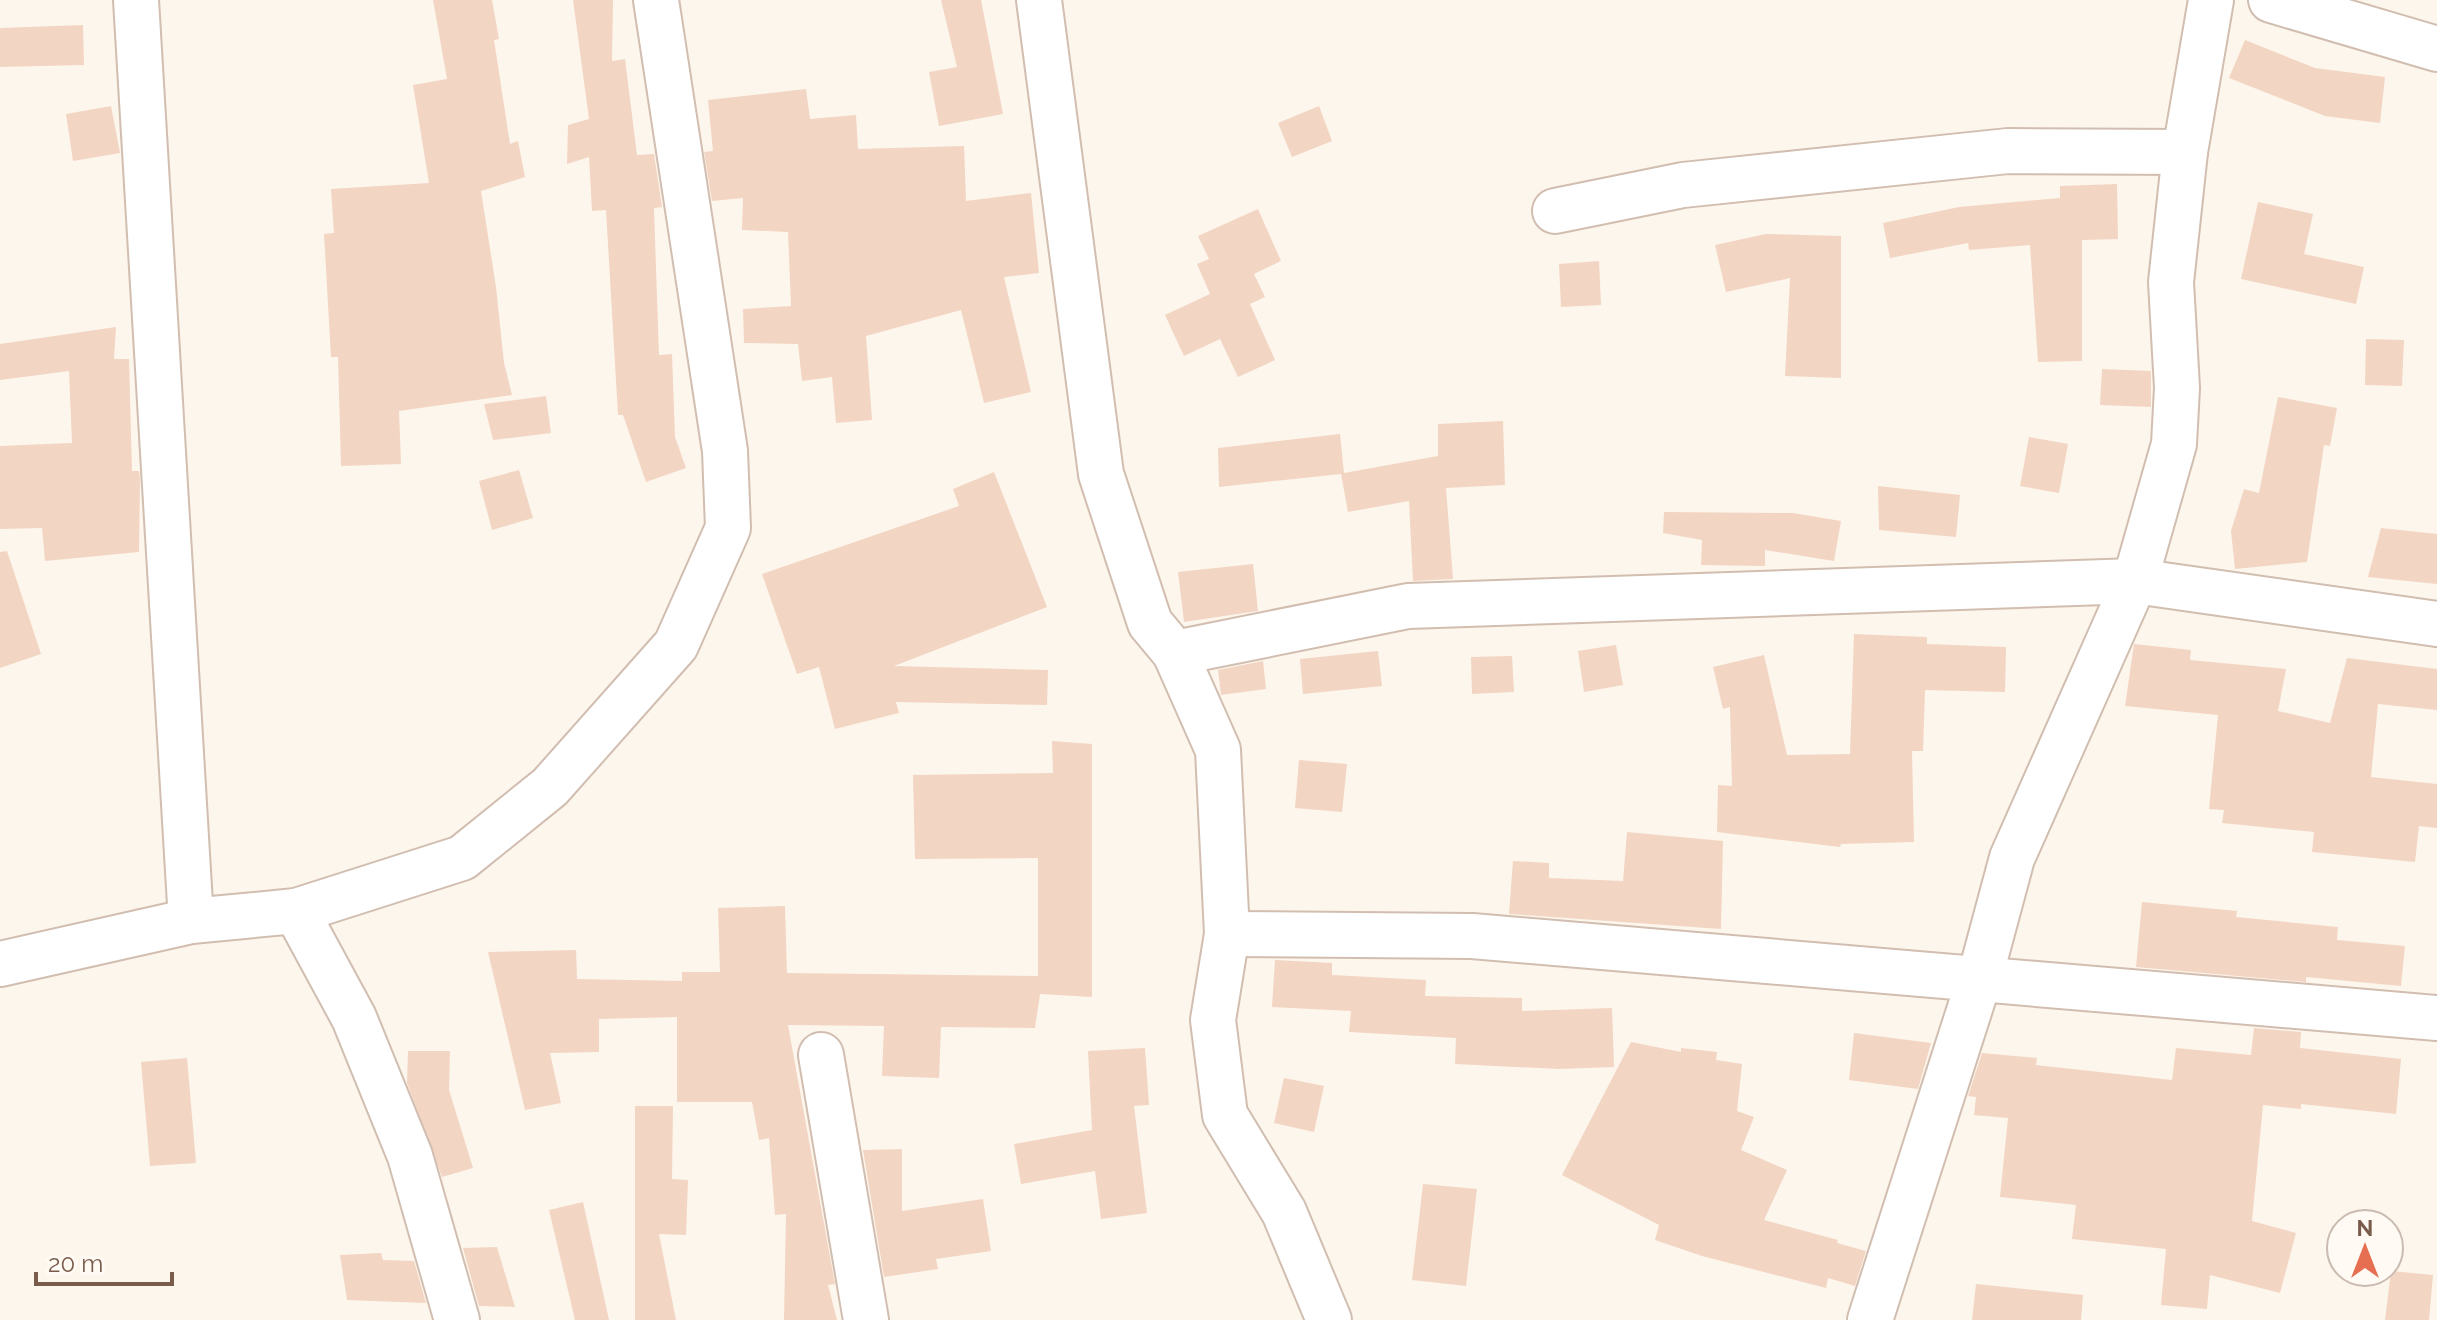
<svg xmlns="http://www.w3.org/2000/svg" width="2437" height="1320" viewBox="0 0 2437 1320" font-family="Raleway,sans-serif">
<rect width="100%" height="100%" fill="#fdf6ec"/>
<!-- building -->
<g fill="#f3d5c3">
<polygon points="433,0 492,0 499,39 494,40 510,144 518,141 525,177 481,191 496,287 504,363 512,395 399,411 401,464 341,466 338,357 331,357 324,234 334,233 331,189 429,183 413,85 447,79"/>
<polygon points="573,0 613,0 612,61 625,59 637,155 654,154 662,207 654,208 659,355 672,354 675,437 686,468 646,482 623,415 618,415 606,210 592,211 589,157 567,164 568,125 589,119"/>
<polygon points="941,0 981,0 1003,114 939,126 929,72 957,67"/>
<polygon points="83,25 84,65 0,67 0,28"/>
<polygon points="2245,40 2315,68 2385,77 2380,123 2325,116 2229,78"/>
<polygon points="806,89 810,119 856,115 858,149 964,146 966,201 1031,193 1039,273 1004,277 1031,392 984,403 961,310 866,336 872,420 836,423 832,377 802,381 798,344 744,343 743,309 791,306 788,232 742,230 743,198 712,201 704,152 713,151 708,100"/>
<polygon points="111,106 120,153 73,161 66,114"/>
<polygon points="1319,106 1332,141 1292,157 1278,123"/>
<polygon points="2117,184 2118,239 2082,240 2082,361 2038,362 2030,245 1969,250 1968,243 1890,258 1883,223 1959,207 2060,198 2060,186"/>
<polygon points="2258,202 2313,214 2304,254 2364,267 2356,304 2241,279"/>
<polygon points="1258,209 1281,261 1254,274 1265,297 1250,304 1275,360 1238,377 1220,339 1184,356 1165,315 1210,294 1197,264 1209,259 1198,236"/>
<polygon points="1766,234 1841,236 1841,378 1785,376 1790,278 1726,292 1715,245"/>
<polygon points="1599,261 1601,305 1561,307 1559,264"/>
<polygon points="116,327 114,359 129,359 132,471 139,471 140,478 139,552 45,561 42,528 0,529 0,446 72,443 69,371 0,380 0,344"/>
<polygon points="2366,339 2404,340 2402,386 2365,385"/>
<polygon points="2102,369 2151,371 2151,407 2100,405"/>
<polygon points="546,396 551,433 493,440 484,404"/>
<polygon points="2278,397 2337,408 2330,446 2324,445 2307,562 2235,569 2231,531 2244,489 2259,493"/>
<polygon points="1503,421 1505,485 1446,488 1453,579 1413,581 1409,501 1348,512 1341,474 1219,487 1218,448 1340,434 1344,473 1438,456 1438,424"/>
<polygon points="2029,437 2068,444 2059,493 2020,486"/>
<polygon points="519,470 533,518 492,530 479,481"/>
<polygon points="994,472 1047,607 894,666 1048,670 1047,705 896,702 899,713 835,729 819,667 797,674 762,574 959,506 953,489"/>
<polygon points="1878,486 1960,495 1956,537 1879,530"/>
<polygon points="1664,512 1793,513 1841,521 1834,561 1765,550 1765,566 1701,565 1702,540 1663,533"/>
<polygon points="2381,528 2437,534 2437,584 2368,577"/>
<polygon points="7,551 41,654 0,668 0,552"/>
<polygon points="1253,564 1258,611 1184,622 1178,572"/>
<polygon points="1854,634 1927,637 1927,644 2006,647 2005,692 1925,690 1923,751 1912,751 1914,842 1841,844 1840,847 1717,832 1718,785 1732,786 1730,707 1723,709 1713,667 1764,655 1787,755 1850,754"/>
<polygon points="2134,644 2191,650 2190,660 2286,669 2278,711 2330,723 2347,658 2437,669 2437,710 2378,704 2371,777 2437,784 2437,828 2419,826 2415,862 2312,852 2314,832 2222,823 2224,810 2209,809 2218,715 2125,706"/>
<polygon points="1616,645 1623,685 1584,692 1578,651"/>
<polygon points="1378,651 1382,686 1303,694 1300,659"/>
<polygon points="1512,656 1514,692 1472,694 1471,657"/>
<polygon points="1263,661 1266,689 1221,695 1218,670"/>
<polygon points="1052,741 1092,744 1092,997 1040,994 1035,1028 941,1027 939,1078 882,1076 884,1026 788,1025 835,1284 828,1285 837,1320 784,1320 786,1214 775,1215 769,1138 759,1140 752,1102 677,1102 677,1017 599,1019 599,1052 550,1053 561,1103 525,1110 488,952 576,950 577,979 682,981 682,972 720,972 718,908 785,906 787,973 1038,976 1038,858 915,859 913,775 1053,773"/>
<polygon points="1299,760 1347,764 1342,812 1295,808"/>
<polygon points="1627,832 1723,841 1721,929 1509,914 1513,861 1549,863 1549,878 1623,881"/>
<polygon points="2142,902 2237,911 2236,917 2338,927 2337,940 2405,946 2401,986 2306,977 2306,982 2136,967"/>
<polygon points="1275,960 1332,963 1332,975 1426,980 1425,996 1522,998 1522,1011 1612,1008 1614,1067 1558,1069 1455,1064 1456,1038 1349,1032 1351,1011 1272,1007"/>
<polygon points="2254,1028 2301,1032 2300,1048 2401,1059 2396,1114 2301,1104 2301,1109 2263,1105 2252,1221 2296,1233 2280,1293 2210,1275 2207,1309 2161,1305 2166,1249 2072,1239 2076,1205 2000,1197 2008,1118 1974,1115 1976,1097 1968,1096 1982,1053 2037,1058 2036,1065 2172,1080 2176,1048 2251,1055"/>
<polygon points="1854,1033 1931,1043 1918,1089 1849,1080"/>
<polygon points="1631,1042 1681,1052 1681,1048 1717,1052 1716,1060 1742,1064 1737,1111 1754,1117 1741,1150 1787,1170 1764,1220 1838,1240 1837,1243 1866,1251 1855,1286 1828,1278 1826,1288 1702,1256 1655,1240 1659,1225 1562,1175"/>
<polygon points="1145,1048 1149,1105 1134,1106 1147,1213 1101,1219 1095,1171 1021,1184 1014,1144 1092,1130 1088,1051"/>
<polygon points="408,1051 450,1051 449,1090 473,1168 442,1177 407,1083"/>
<polygon points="187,1058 196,1163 150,1166 141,1062"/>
<polygon points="1284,1078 1324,1086 1314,1132 1274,1123"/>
<polygon points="635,1106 673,1106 672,1179 688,1180 686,1235 659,1234 676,1320 635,1320"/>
<polygon points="902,1149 902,1211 983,1199 991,1251 936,1259 938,1269 884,1277 863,1150"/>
<polygon points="1423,1184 1477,1189 1466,1286 1412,1280"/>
<polygon points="583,1202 609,1320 575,1320 549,1210"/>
<polygon points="497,1247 515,1307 479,1306 463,1248"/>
<polygon points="381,1253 383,1260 414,1261 426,1303 347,1300 340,1255"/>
<polygon points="2391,1271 2433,1275 2429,1320 2385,1320"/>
<polygon points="1976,1284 2083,1295 2081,1320 1972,1320"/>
</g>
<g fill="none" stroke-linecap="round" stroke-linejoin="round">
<!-- minor casing -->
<g stroke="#d1beb0" stroke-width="48">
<g id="minor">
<polyline points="136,0 191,921"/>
<polyline points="1039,0 1101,474 1150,623 1175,653 1218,750 1227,934 1213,1020 1225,1115 1284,1212 1329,1320"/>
<polyline points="2271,0 2437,49"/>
<polyline points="1555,211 1683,185 2008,151 2185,152 2211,0"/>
<polyline points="1175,653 1408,606 2135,581 2437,624"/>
<polyline points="296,911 354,1018 410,1156 457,1320"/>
<polyline points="1227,934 1472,936 2437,1018"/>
<polyline points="0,964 191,921 296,911 462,858 550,787 676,645 728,528 725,451 656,0"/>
<polyline points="821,1055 866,1320"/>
<polyline points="1870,1320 1980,977 2012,858 2135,581 2174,444 2177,388 2171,282 2185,152"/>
</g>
</g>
<!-- minor -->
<use href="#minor" stroke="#fff" stroke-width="44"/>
</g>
<!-- north arrow -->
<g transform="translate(2365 1248)"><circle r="38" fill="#fffaf3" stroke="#cabbb1" stroke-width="2"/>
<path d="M0-6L14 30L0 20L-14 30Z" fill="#e76f51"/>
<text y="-12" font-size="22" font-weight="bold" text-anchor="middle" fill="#7a5c4d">N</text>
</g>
<!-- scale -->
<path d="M36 1272v12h136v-12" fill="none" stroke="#7a5c4d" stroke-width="4"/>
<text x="48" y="1272" font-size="24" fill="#7a5c4d" stroke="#fffaf3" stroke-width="6" paint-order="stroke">20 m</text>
</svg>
